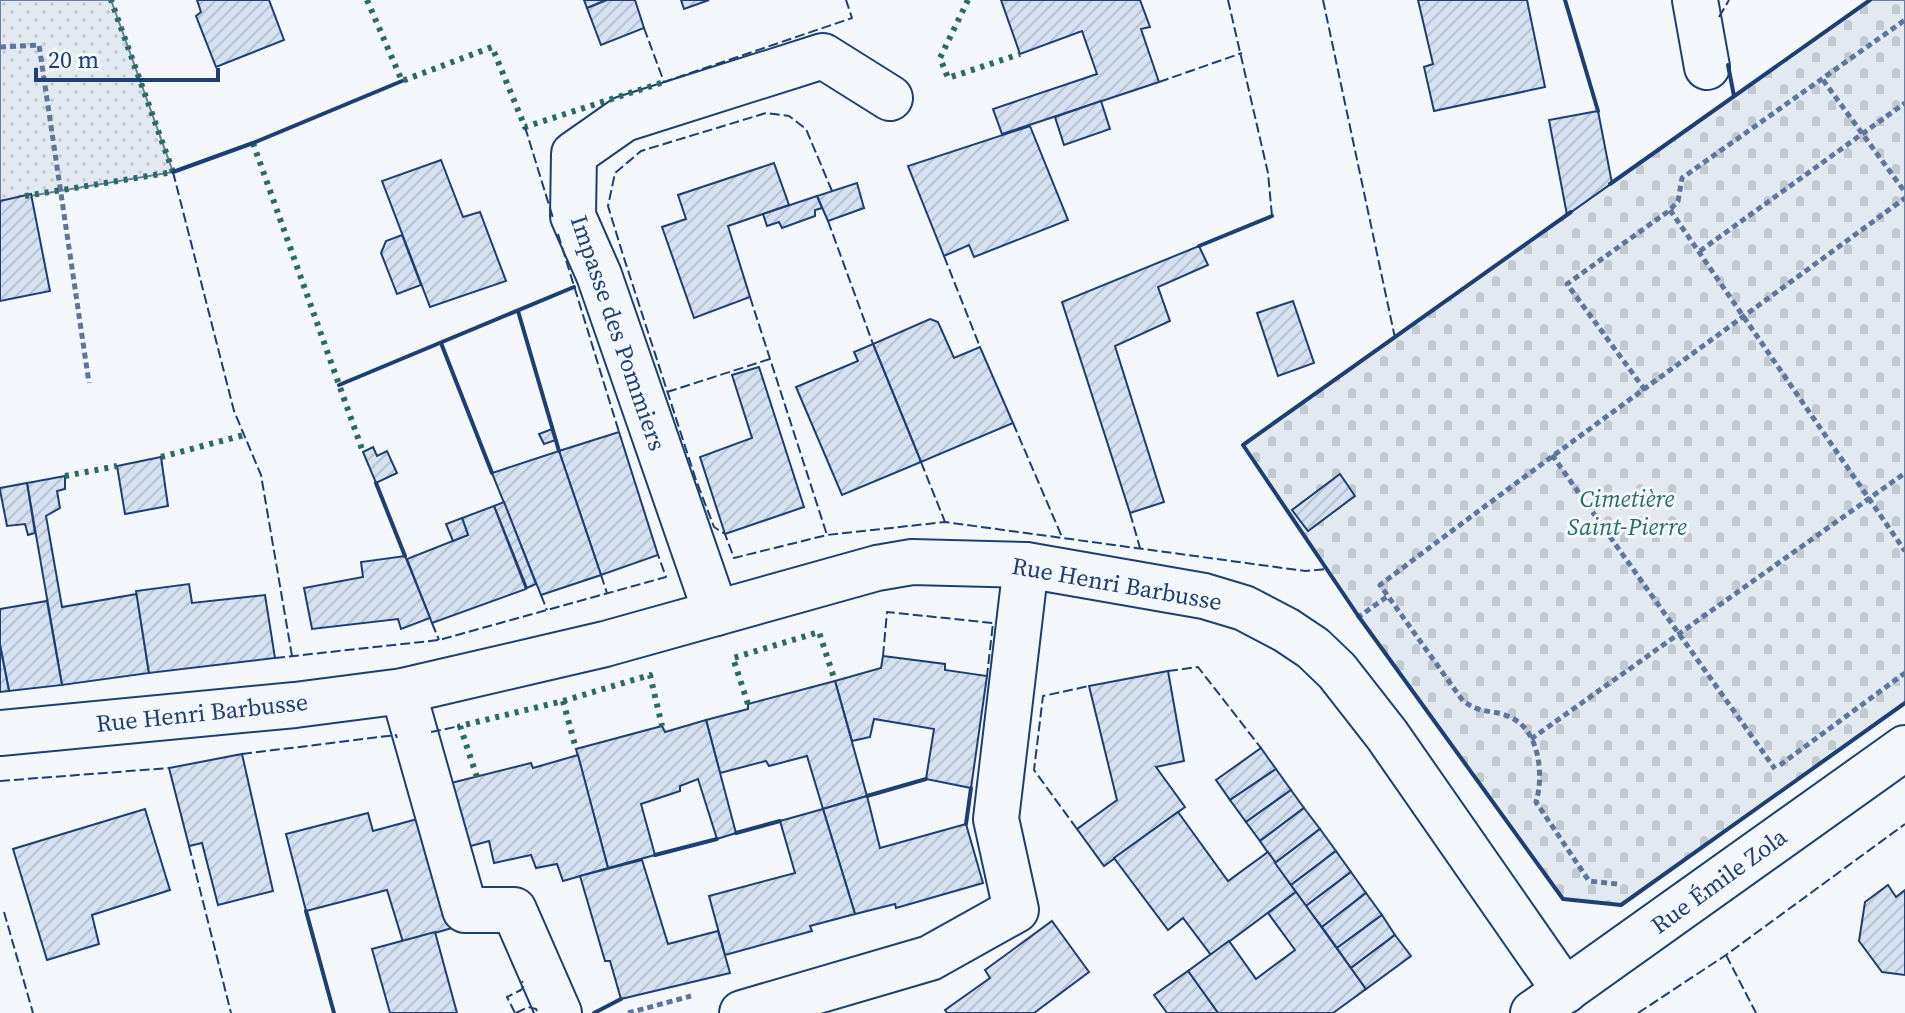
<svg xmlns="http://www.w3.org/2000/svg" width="1905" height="1013" viewBox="0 0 1905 1013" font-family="'Source Serif 4',serif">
<defs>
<pattern id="green-dots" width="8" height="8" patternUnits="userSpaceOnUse" patternTransform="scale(2)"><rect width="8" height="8" fill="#e3e9f0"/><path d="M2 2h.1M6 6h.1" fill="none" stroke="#c2c9d1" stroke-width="1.8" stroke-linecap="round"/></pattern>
<pattern id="cemetery-stones" width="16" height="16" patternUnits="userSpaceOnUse" patternTransform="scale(2)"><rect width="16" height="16" fill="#e3e9f0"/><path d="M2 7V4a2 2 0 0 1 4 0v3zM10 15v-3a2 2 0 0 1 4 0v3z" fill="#c2c9d1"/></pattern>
<pattern id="building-hatch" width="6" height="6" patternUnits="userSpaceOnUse" patternTransform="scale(2)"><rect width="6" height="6" fill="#d5e0f0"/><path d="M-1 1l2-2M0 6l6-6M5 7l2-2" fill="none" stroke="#b6c1d1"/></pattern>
</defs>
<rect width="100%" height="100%" fill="#f4f7fb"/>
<!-- green -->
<polygon fill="url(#green-dots)" stroke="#687fa3" stroke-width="2" points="0,0 111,0 173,172 0,201"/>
<!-- cemetery -->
<polygon fill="url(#cemetery-stones)" stroke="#687fa3" stroke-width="2" points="1870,0 1905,0 1905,703 1621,905 1563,899 1359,617 1243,445"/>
<!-- building -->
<g fill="url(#building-hatch)" stroke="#1d3f73" stroke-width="2">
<polygon points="197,0 269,0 284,40 216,67 196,16 201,12"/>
<polygon points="584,0 607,0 587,8"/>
<polygon points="607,0 635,0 644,28 601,45 587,8"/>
<polygon points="681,0 709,0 684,9"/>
<polygon points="1001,0 1140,0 1150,27 1141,29 1159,82 1002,134 993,109 1097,74 1082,31 1020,54"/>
<polygon points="1418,0 1527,0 1545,87 1434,111 1424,67 1433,64"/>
<polygon points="1101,101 1110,129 1064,145 1055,117"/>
<polygon points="1598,111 1612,183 1567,215 1549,120"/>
<polygon points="1030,126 1068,220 974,257 969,245 944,256 908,166"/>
<polygon points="441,160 463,217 480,212 506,281 430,307 382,181"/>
<polygon points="774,163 789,205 728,226 750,297 694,318 662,227 686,219 678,195"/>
<polygon points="857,183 864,208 828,221 817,196"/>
<polygon points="31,194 50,291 0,301 0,201"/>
<polygon points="817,196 822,208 815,210 815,216 782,228 779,222 767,226 763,214"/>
<polygon points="402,235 421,285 397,294 381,253 386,241"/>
<polygon points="1199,246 1208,265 1158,287 1170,321 1115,346 1164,502 1130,513 1062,302"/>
<polygon points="1293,301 1314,363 1278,376 1257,313"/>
<polygon points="930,319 938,322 954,358 980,347 1013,423 921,462 873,344"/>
<polygon points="873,344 921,462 842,495 796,387 858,361 854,352"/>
<polygon points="759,367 804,507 725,534 700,457 752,438 732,375"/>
<polygon points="552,429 556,440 544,444 539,434"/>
<polygon points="619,432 658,555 601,575 559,451"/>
<polygon points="373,447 377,456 387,451 397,473 376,483 363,452"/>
<polygon points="559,451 601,575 541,595 492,473"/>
<polygon points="161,457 168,506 125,514 117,466"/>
<polygon points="1340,474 1355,496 1308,531 1292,510"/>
<polygon points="65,476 65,489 57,491 60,508 46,516 62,607 137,594 149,673 62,685 27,483"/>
<polygon points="27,483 35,533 28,535 25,524 7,526 0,490 0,488"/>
<polygon points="504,502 536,584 527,588 494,506"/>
<polygon points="494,506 526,589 432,623 407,559 468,535 462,518"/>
<polygon points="462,518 468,535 453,541 446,524"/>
<polygon points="405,556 430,618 401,629 398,619 312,629 304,588 363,577 361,562"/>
<polygon points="189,584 192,603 265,595 275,658 149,673 136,591"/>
<polygon points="47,601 62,685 9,691 0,645 0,609"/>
<polygon points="0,645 9,691 0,692"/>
<polygon points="883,656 945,664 945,670 987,676 971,788 926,779 934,729 874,719 870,737 852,741 835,681 881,668"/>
<polygon points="1168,671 1184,761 1156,767 1185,807 1104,866 1077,829 1117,800 1089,686"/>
<polygon points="835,681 867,796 823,809 807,756 769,766 766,761 720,773 706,720 748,709 748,704"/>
<polygon points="706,720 736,833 717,839 698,779 680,786 680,791 641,804 655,855 608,868 576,749 662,726 665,732"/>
<polygon points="1261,748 1276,769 1230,800 1216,780"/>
<polygon points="242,754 273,891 218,905 202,843 189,846 169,768"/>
<polygon points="578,755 608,868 563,881 557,864 536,868 531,855 494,863 489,841 460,849 443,785 531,763 533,768"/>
<polygon points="1276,769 1291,790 1246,822 1230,800"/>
<polygon points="1291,790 1304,808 1260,841 1246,822"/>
<polygon points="867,796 880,848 966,824 983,883 896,908 895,904 855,914 823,809"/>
<polygon points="1304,808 1320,829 1275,863 1260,841"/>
<polygon points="145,809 170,890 92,915 99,944 47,960 13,849"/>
<polygon points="823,809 855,914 810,926 812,931 725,955 709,896 795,873 780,821"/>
<polygon points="1178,812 1228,881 1268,852 1296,892 1211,955 1183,918 1168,930 1114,858"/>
<polygon points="368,813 373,831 421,818 452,928 403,942 387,890 306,911 286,834"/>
<polygon points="1320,829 1336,851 1291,885 1275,863"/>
<polygon points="1336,851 1351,872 1306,906 1291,885"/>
<polygon points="642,860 668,944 718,931 730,973 621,999 610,961 605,961 580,876"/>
<polygon points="1351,872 1366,893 1322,927 1306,906"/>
<polygon points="1888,885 1896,897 1905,890 1905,975 1882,972 1859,941 1865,902"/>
<polygon points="1296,892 1366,989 1333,1013 1218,1013 1188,971 1229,941 1256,979 1295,950 1268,913"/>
<polygon points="1366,893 1382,915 1337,948 1322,927"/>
<polygon points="1382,915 1395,935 1351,968 1337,948"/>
<polygon points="1052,921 1089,972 1034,1013 947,1013 945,1010 990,978 985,970"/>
<polygon points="435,932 457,1013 390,1013 372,949"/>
<polygon points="1395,935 1411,956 1366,989 1351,968"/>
<polygon points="1188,971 1218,1013 1167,1013 1154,995"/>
</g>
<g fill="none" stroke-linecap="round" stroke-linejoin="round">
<!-- minor casing -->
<g stroke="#1d3f73" stroke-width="48">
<g id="minor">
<polyline points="1695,0 1707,67"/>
<polyline points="716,613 599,275 573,216 574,154 624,119 823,56 890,98"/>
<polyline points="403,691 465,910 514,910 559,1013"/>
<polyline points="0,733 295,705 403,691 605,644 877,568 912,562 1026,565 1204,596 1244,608 1286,630 1313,648 1337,671 1387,735 1565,991"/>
<polyline points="742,1013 930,958 1016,910 996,819 1026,565"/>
<polyline points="1533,1013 1905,748"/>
</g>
</g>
<!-- path -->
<g stroke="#5e769c" stroke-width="5" stroke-dasharray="6 4" stroke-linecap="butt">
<polyline points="0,47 39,45 89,383"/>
<polyline points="1823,80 1905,192"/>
<polyline points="1670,210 1905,551"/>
<polyline points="1700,251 1905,103"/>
<polyline points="1645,390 1567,284 1670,210 1678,201 1682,178 1905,20"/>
<polyline points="1552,455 1775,769"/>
<polyline points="1357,618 1388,596"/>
<polyline points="1531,739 1905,473"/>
<polyline points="1780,765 1905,673"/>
<path d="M1617,884L1589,881L1536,802C1544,776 1540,730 1510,717C1493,709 1483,715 1463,701L1380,585C1553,454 1730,327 1905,198"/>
<polyline points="628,1013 691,996"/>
</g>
<!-- minor -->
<use href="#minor" stroke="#f4f7fb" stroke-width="44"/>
<!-- hedge -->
<g stroke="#2c6c60" stroke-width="6" stroke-dasharray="4 6" stroke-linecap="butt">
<polyline points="367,0 402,81 492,47 525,127 664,82"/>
<polyline points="968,0 940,58 948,78 1020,54"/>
<polyline points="253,143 363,452"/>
<polyline points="25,196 173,172 111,0"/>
<polyline points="161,457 244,435"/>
<polyline points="65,476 117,466"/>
<polyline points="563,701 576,749"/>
<polyline points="748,704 733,658 819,632 835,681"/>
<polyline points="477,777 460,726 563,701 650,675 662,726"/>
</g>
<!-- fence -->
<g stroke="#1d3f73" stroke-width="2" stroke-dasharray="10 4" stroke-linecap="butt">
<polyline points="1228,0 1268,173 1272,216"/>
<polyline points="1323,0 1395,338"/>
<polyline points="1719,17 1729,0"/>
<polyline points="644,28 664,82 852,18 846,0"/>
<polyline points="1159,82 1242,53"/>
<polyline points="525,127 553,218"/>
<polyline points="173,172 234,411 261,475 292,656"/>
<polyline points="832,191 806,129 789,116 766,113 641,151 615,173 608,206 623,255 696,480 714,527 725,534 734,558 827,535 945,522 1305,571 1327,569"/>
<polyline points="828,221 873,344"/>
<polyline points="558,234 619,432"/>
<polyline points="944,256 980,347"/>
<polyline points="750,297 827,535"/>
<polyline points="667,392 770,359"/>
<polyline points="1013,423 1062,537"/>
<polyline points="921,462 945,522"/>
<polyline points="1130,513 1140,548"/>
<polyline points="601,575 607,593"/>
<polyline points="541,595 547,610"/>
<polyline points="432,623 439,640"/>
<polyline points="883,656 887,612 993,623 987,676"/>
<polyline points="275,658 439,640 666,577 658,555"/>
<polyline points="1168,671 1198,667 1261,748"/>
<polyline points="431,732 460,726"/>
<polyline points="242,754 396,735 397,738"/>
<polyline points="0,781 169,768"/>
<polyline points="1077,829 1034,770 1043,696 1089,686"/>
<polyline points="189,846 231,1013"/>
<polyline points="4,912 33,1013"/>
<polyline points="1726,955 1756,1013"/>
<polyline points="515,1013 507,997 521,990 524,986 522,981"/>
<polyline points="516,1013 528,1007 536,1009 538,1013"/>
<polyline points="1638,1013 1726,955 1905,824"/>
</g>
<!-- wall -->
<g stroke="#1d3f73" stroke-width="4">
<polyline points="1565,0 1598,111"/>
<polyline points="1728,65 1734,96"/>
<polyline points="173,172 253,143 402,81"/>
<polyline points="1610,184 1870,0"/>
<polyline points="1571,212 1243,445 1359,617 1563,899 1621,905 1905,703"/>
<polyline points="1199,246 1272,216"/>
<polyline points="518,311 559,451"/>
<polyline points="441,343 492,473"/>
<polyline points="339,385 574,287"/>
<polyline points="376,483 405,556"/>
<polyline points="867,796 926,779"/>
<polyline points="966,824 971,788"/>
<polyline points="736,833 780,821"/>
<polyline points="655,855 717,839"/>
<polyline points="306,911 334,1013"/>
<polyline points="594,1013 621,999"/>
</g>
</g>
<g text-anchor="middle" stroke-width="6" stroke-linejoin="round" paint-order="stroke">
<!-- street labels -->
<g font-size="24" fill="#1d3f73" stroke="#f4f7fb">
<text transform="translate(618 333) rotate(71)" y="8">Impasse des Pommiers</text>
<text transform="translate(1117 584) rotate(10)" y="8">Rue Henri Barbusse</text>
<text transform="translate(202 713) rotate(-6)" y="8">Rue Henri Barbusse</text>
<text transform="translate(1719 881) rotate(-36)" y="8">Rue Émile Zola</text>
</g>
<!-- park labels -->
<g font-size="24" font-style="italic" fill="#2c6c60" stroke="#f4f7fb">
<text x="1627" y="507">Cimetière<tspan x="1627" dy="28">Saint-Pierre</tspan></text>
</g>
</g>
<!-- scale -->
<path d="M36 68v12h182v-12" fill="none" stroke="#1d3f73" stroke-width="4"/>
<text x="48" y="68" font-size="24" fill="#1d3f73" stroke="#f4f7fb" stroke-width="6" paint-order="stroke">20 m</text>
</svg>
